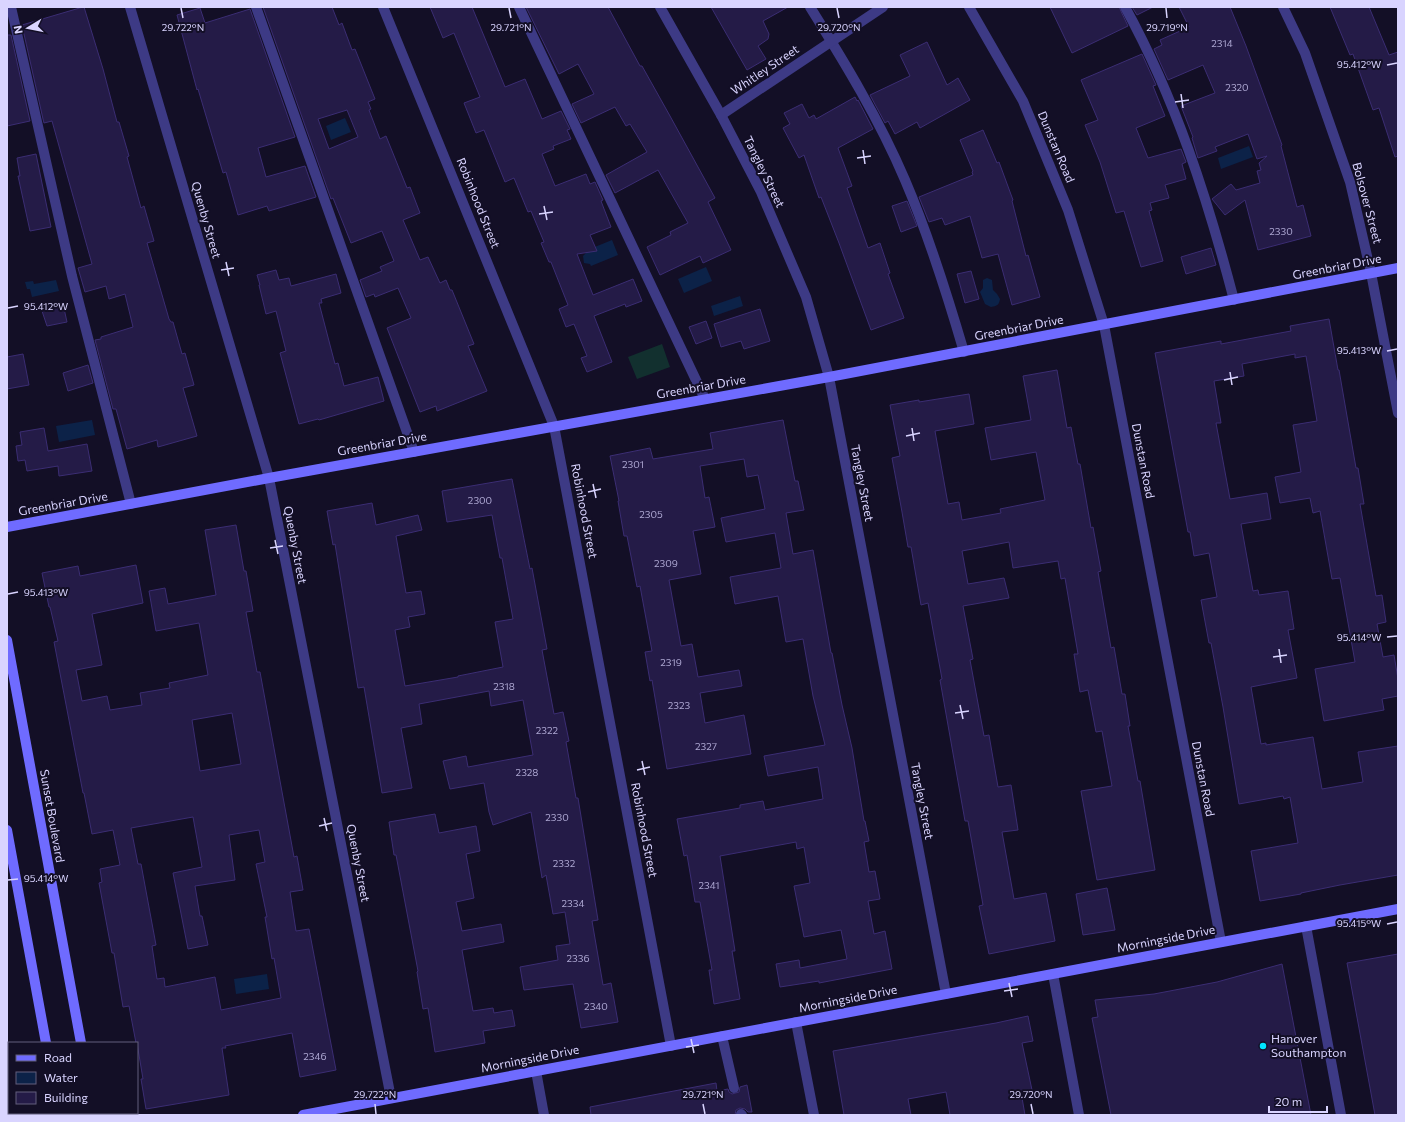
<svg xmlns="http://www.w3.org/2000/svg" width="1405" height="1122" viewBox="0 0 1405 1122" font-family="Commissioner,sans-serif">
<rect width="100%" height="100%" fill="#130f26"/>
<!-- green -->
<polygon fill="#12302f" points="662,344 670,367 637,379 628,357"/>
<!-- water -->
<g fill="#0c2248">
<polygon points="345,118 351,132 331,140 326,126"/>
<polygon points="1249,146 1253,157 1221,169 1218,158"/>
<polygon points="612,240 618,255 591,266 590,264 584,263 583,256 586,253 585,251"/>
<polygon points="706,267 712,281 684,293 678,279"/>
<path d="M987,278L992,280L993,290L997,294L1000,299C999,305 997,306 991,307L985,304L980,292L983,288V280Z"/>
<polygon points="56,280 59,291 32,297 30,289 27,289 25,282 33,281 34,284"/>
<polygon points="740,296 743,306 714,316 711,306"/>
<polygon points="92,420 95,435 59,442 56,426"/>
<polygon points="267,974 269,989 236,994 234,979"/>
</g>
<!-- building -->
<g fill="#241b47" stroke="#3b2d73" fill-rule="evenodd">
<polygon points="83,7 84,7 103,69 117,122 119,122 129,156 127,157 141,208 144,206 154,241 147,243 169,319 171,322 173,322 182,354 185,353 194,385 183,388 197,436 158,447 157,440 127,449 116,409 113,409 95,340 101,339 101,337 133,327 125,294 109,299 106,286 85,292 78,268 92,264 52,121 44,123 43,119 22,25"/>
<path d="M263,7H332L339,25L342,23L352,50L355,49L375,99L368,102L371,109L369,110L380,139L386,136L407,188L410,187L420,213L403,220L420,260L428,257L440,283L446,280L450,290H452L474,344L468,346L487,391L437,411L436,406L420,412L387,328L411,318L398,288L375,297L374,294L366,297L360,280L382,271L380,267L394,261L382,231L351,243L333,198L331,199ZM347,110L358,137L329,149L318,119Z"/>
<polygon points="430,7 472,7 505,87 525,79 542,119 561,111 570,129 567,130 571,139 553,146 554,149 542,154 555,186 586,174 590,184 595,182 603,200 601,201 611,227 590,235 597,251 577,254 593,295 633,279 642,301 626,307 625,304 594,316 612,362 587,372 581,358 587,356 574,324 566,327 559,309 568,305 551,262 549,262 541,243 544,242 531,211 528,212 514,178 505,182 484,130 476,133 464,103 480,97 454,33 443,38"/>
<polygon points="526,7 608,7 640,66 642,66 670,116 715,198 708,202 731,250 703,263 700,256 660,275 647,247 671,235 670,232 688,223 658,170 615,193 606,175 647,152 630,124 626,126 615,107 581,123 572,104 594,94 578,64 559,74"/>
<polygon points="711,7 788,7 763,21 769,34 768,39 758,46 766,59 747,70"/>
<polygon points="1050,7 1119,7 1128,26 1072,53"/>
<polygon points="1132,7 1153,7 1137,15"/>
<polygon points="1179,7 1230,7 1246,46 1282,145 1281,146 1297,207 1303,205 1311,236 1258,250 1245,200 1225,215 1212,199 1231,184 1236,190 1260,183 1257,171 1261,170 1259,163 1267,156 1257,159 1248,134 1215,147 1217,151 1198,158 1192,138 1193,137 1181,106 1215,93 1203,65 1168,80 1154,49 1162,45 1160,40 1189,27"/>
<polygon points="1330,7 1369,7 1389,55 1398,52 1398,156 1395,157 1379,108 1373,110 1353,54 1350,55"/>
<polygon points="200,8 205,23 250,9 295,137 258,148 266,177 305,166 316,197 269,211 267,206 238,215 226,172 223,173 198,89 197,90 177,15"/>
<polygon points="7,35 11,35 30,121 7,126"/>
<polygon points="927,42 947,85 958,78 970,100 920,128 917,122 895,134 888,121 885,123 870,95 910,76 900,55"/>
<polygon points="1142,54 1156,85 1153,86 1165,116 1136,128 1148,158 1181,149 1186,162 1182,164 1186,179 1165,185 1169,198 1150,203 1152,210 1149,211 1163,261 1141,267 1124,211 1116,213 1100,162 1085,125 1098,120 1081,80"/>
<polygon points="855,97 857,101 858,100 873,129 838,148 852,186 847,188 868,248 880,243 890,273 888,274 904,318 871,330 839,243 821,197 819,198 804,155 799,158 783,128 790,124 784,113 802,104 809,118 814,115 816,119"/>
<polygon points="983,130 997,163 999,162 1013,200 1012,201 1026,256 1028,255 1040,297 1012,305 998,254 982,258 970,216 945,225 942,218 929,222 919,197 973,175 972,172 973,171 960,140"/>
<polygon points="36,154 51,227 30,231 18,176 20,176 17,158"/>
<polygon points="907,201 917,226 901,232 892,206"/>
<polygon points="1211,248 1216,265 1186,274 1181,257"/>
<polygon points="276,270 279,280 289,278 291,286 336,274 341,293 321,299 322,303 319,303 335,364 338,363 344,386 378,377 384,401 319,420 318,419 299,424 280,353 286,351 276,311 266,314 259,285 260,285 257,275"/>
<polygon points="971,271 979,299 965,303 957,274"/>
<polygon points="63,304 67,322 47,326 41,308"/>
<polygon points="760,309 770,341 744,349 741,341 721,347 714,324"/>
<polygon points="1329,319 1338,370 1339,370 1356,468 1358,468 1364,504 1360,504 1376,596 1382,595 1386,622 1377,624 1383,657 1394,655 1398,679 1398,696 1382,699 1384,710 1324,721 1315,669 1355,662 1340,578 1332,579 1320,511 1313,513 1310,498 1280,503 1275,477 1301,472 1293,425 1317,421 1306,356 1295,358 1295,354 1242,364 1244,376 1214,381 1221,423 1216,423 1230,499 1267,493 1271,519 1241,524 1253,591 1258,590 1259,595 1288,591 1294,629 1288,630 1297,678 1251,687 1261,744 1266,743 1266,745 1313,737 1322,789 1363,782 1358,752 1398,746 1398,875 1340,885 1301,893 1301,894 1260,901 1251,851 1298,843 1290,797 1284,799 1283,796 1239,804 1223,707 1211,643 1209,643 1201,600 1217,597 1209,553 1194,556 1190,532 1188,532 1155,353 1221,341 1221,344 1291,331 1290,326"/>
<polygon points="706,321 712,338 696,344 689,327"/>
<polygon points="23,354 29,385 7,389 7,357"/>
<polygon points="88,365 93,383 68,391 63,373"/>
<polygon points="1057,370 1067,428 1071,427 1078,464 1080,464 1091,528 1093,527 1101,571 1098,572 1111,648 1114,647 1122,694 1125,694 1130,726 1128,726 1138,781 1140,781 1155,870 1097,880 1081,791 1112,786 1102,731 1096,732 1088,690 1080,692 1074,654 1078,654 1065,578 1061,579 1058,561 1013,568 1009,542 962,551 968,584 1004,578 1009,598 963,606 973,659 970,660 984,736 989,735 998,787 1011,785 1018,830 1002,832 1014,899 1046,893 1055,941 989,954 979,906 983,905 968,821 965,821 940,680 942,679 928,603 921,605 911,547 908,547 902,512 892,458 900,456 890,405 919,400 919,402 969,394 974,424 935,431 948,504 959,502 962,520 1001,513 1000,509 1045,500 1036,452 991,460 985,428 1031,420 1023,376"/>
<polygon points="783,420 795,481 798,481 804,510 786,513 793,554 813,550 831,653 832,653 842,705 852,748 864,821 865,821 869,841 864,842 869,872 875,871 880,899 868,901 874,934 885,931 892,969 819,983 819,981 780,987 776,964 799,960 800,968 847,959 841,930 804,937 794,886 810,883 804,847 797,849 796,842 720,856 735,951 732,951 740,999 714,1004 709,970 712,970 700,902 695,902 687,855 684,856 677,819 740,808 740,805 763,801 765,810 823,799 818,767 768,776 764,756 825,745 813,696 803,639 786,642 778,596 735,604 730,577 781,568 775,533 726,542 721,518 765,509 758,475 747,477 744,459 700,466 705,498 709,497 715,527 693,531 701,574 669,580 681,646 692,644 698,677 739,670 742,686 700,693 705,723 744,715 751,754 667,769 652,680 650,681 645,652 652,651 640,586 637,587 627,536 624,536 618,501 619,501 610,456 650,448 653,459 713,449 710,433"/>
<polygon points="44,428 48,451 87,444 92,471 59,476 58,466 27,471 25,460 18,461 16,446 22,445 20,432"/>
<polygon points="512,479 530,569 532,568 547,649 542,650 554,714 563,712 569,741 566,742 576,798 578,798 598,920 592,921 603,985 611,983 618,1022 581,1028 573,984 524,990 520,967 558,960 556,946 570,944 565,912 553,914 546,875 542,878 531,812 493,825 489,812 484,783 450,789 443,761 466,756 468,767 533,755 523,700 491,706 489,691 419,704 422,724 401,728 412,788 382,793 364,687 358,688 335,544 333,545 327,511 372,503 376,525 418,515 422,530 396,536 406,593 421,591 425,614 408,617 410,627 395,630 405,686 458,677 458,676 503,667 495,622 513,619 502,558 500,558 492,515 447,522 442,491"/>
<path d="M236,525L244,571H246L253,611L246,612L257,672H260L294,857L297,856L303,890L290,892L296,931L309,929L336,1070L300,1077L292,1033L225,1046L226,1048H222L229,1095L146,1109L141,1079H143L137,1043H136L129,1006L123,1007L114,953H112L99,883L102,882L100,869L120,865L113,830L92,834L84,793H83L54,642L58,641L50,607H49L42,573L78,566L80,576L136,565L143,603L92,614L102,665L76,670L82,701L107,696L110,710L142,705L140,693L170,688L169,683L208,675L199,623L156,631L149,591L165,588L168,604L216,595L205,530ZM232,713L241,764L200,771L192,720ZM193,817L202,867L173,873L188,949L208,945L202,916H200L195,886L235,880L229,835L259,830L265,862L256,864L267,917H265L272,959L274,958L281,998L221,1010L215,977L165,987L164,978L157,979L152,946L156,945L141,864H138L131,828Z"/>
<polygon points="435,814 439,833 476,826 480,851 466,854 474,898 456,902 462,931 501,924 504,942 462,950 473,1011 493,1008 494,1013 512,1010 515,1026 483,1031 485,1043 435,1052 428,1008 423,1009 417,972 418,971 396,855 394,855 389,822"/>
<polygon points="1107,888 1115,930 1083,935 1076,894"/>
<polygon points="1398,954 1398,1115 1375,1115 1347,963"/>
<polygon points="1282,964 1311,1115 1111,1115 1092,1018 1098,1017 1095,1000 1154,994 1217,982"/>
<polygon points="1028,1016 1033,1041 1022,1043 1032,1090 1021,1092 1025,1115 950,1115 946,1092 908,1099 911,1115 844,1115 833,1051 996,1023"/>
<polygon points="716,1083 717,1091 728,1089 729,1092 732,1094 739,1092 740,1087 747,1085 752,1112 748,1112 745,1109 740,1108 736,1110 735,1115 591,1115 590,1107"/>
</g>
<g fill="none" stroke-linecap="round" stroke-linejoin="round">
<!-- lane -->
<g stroke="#3d3a85" stroke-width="10">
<polyline points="11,7 72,276 131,504"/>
<polyline points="256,7 414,452"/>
<polyline points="519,7 705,399"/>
<path d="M810,7C845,63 879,119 905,180C929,236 947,294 964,352"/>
<path d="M1125,7C1176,100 1207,197 1234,300"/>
<polyline points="722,1036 734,1088"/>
<polyline points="741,1114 742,1115"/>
</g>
<!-- street -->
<g stroke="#3d3a85" stroke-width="10">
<polyline points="130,7 269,478 391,1098"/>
<polyline points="383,7 554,426 671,1046"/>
<polyline points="660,7 721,115 761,192 806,297 829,377 946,994"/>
<polyline points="969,7 1023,101 1068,210 1104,325 1221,942"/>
<polyline points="1283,7 1305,53 1350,182 1371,273 1398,413"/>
<polyline points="721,115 883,7"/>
<polyline points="1306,926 1341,1115"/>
<polyline points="1053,974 1079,1115"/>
<polyline points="796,1022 814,1115"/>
<polyline points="536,1071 544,1115"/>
</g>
<!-- secondary -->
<g stroke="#6f6bff" stroke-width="10">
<polyline points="7,527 269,478 829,377 1398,268"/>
<polyline points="7,640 81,1043"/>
<polyline points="7,830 46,1043"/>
<polyline points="58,1113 58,1115"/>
<polyline points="82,1115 82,1113"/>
<polyline points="303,1115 1398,909"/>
</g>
</g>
<!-- ticks -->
<path fill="none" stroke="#d9d4ff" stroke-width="1.5" d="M181,8L183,18M509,8L511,18M837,8L839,18M1166,8L1167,18M1387,65L1397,63M1181,94L1183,108M1175,102L1189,100M863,150L865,164M857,158L871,156M544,206L547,220M539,214L553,212M226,262L229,276M221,270L234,268M8,308L18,306M1387,351L1397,349M1230,372L1232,385M1224,380L1238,377M912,428L914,441M906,436L920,433M593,484L596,498M588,492L601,489M275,540L278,554M270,548L283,546M8,594L18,592M1387,637L1397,636M1279,649L1281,663M1273,657L1287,655M960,705L963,719M955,713L969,711M642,761L645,775M637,770L650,767M324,818L327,831M319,826L332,823M8,880L18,879M1387,924L1397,922M1009,983L1012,997M1004,991L1018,989M691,1039L694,1053M686,1047L699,1045M375,1104L376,1114M703,1104L705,1114M1031,1104L1033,1114"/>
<!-- markers -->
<circle fill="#00e5ff" stroke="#130f26" stroke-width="1.5" cx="1263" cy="1046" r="4"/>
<g text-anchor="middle" stroke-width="4" stroke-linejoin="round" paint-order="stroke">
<!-- number labels -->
<g font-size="10" fill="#aca6d1">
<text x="1222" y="47">2314</text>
<text x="1237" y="91">2320</text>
<text x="1281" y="235">2330</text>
<text x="633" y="468">2301</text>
<text x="480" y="504">2300</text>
<text x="651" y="518">2305</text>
<text x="666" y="567">2309</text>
<text x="671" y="666">2319</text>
<text x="504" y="690">2318</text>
<text x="679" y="709">2323</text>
<text x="547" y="734">2322</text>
<text x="706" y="750">2327</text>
<text x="527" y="776">2328</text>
<text x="557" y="821">2330</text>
<text x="564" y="867">2332</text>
<text x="709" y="889">2341</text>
<text x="573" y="907">2334</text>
<text x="578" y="962">2336</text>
<text x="596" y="1010">2340</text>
<text x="315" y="1060">2346</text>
</g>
<!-- street labels -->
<g font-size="12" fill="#d9d4ff" stroke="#130f26">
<text transform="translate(765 70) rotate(-34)" y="4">Whitley Street</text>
<text transform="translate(1056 147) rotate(67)" y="4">Dunstan Road</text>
<text transform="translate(764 172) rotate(64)" y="4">Tangley Street</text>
<text transform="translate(478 203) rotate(68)" y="4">Robinhood Street</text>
<text transform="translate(1367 203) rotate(75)" y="4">Bolsover Street</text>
<text transform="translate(206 220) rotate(74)" y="4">Quenby Street</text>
<text transform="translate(1337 267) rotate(-11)" y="4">Greenbriar Drive</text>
<text transform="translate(1019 328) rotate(-11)" y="4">Greenbriar Drive</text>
<text transform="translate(701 387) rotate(-10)" y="4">Greenbriar Drive</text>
<text transform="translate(382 444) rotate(-10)" y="4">Greenbriar Drive</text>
<text transform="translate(1143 461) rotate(79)" y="4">Dunstan Road</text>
<text transform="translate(862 483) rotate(79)" y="4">Tangley Street</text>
<text transform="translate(63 504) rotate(-10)" y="4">Greenbriar Drive</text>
<text transform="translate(584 511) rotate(79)" y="4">Robinhood Street</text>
<text transform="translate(295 545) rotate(79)" y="4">Quenby Street</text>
<text transform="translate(1203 779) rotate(79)" y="4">Dunstan Road</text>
<text transform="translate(922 801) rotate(79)" y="4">Tangley Street</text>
<text transform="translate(52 816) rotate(80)" y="4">Sunset Boulevard</text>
<text transform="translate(644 830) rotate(79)" y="4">Robinhood Street</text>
<text transform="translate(358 863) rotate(79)" y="4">Quenby Street</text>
<text transform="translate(1166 939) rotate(-11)" y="4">Morningside Drive</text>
<text transform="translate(848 999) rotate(-11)" y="4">Morningside Drive</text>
<text transform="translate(530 1059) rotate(-11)" y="4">Morningside Drive</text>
</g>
<!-- poi labels -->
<g font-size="12" fill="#d9d4ff" stroke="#130f26" text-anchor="start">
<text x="1271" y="1043">Hanover<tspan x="1271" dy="14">Southampton</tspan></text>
</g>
</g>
<g font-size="10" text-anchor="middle" fill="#d9d4ff" stroke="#130f26" stroke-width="4" stroke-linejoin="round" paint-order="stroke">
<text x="183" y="31">29.722°N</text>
<text x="511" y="31">29.721°N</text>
<text x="839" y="31">29.720°N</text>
<text x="1167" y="31">29.719°N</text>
<text x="1359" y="68">95.412°W</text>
<text x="46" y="310">95.412°W</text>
<text x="1359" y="354">95.413°W</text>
<text x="46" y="596">95.413°W</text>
<text x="1359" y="641">95.414°W</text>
<text x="46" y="882">95.414°W</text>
<text x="1359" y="927">95.415°W</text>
<text x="375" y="1098">29.722°N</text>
<text x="703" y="1098">29.721°N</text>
<text x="1031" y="1098">29.720°N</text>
</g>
<!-- border -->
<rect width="1405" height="1122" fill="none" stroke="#d9d4ff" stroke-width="16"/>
<!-- legend -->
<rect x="8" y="1042" width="130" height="72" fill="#130f26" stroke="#625e7d"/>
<rect x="16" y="1055" width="20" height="6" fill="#6f6bff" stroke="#625e7d"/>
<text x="44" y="1062" font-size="12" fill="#d9d4ff">Road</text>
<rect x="16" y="1072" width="20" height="12" fill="#0c2248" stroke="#625e7d"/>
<text x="44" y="1082" font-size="12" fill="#d9d4ff">Water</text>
<rect x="16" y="1092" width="20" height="12" fill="#241b47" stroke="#625e7d"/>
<text x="44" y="1102" font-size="12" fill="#d9d4ff">Building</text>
<!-- north arrow -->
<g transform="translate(28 28) rotate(260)" stroke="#130f26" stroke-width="3" paint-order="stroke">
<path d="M0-3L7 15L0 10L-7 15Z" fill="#d9d4ff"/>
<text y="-6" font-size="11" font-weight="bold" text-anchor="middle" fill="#d9d4ff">N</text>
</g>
<!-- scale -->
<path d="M1269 1106v6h58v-6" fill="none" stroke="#d9d4ff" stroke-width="2"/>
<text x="1275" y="1106" font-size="12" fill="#d9d4ff" stroke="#130f26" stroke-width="3" paint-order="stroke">20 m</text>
</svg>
